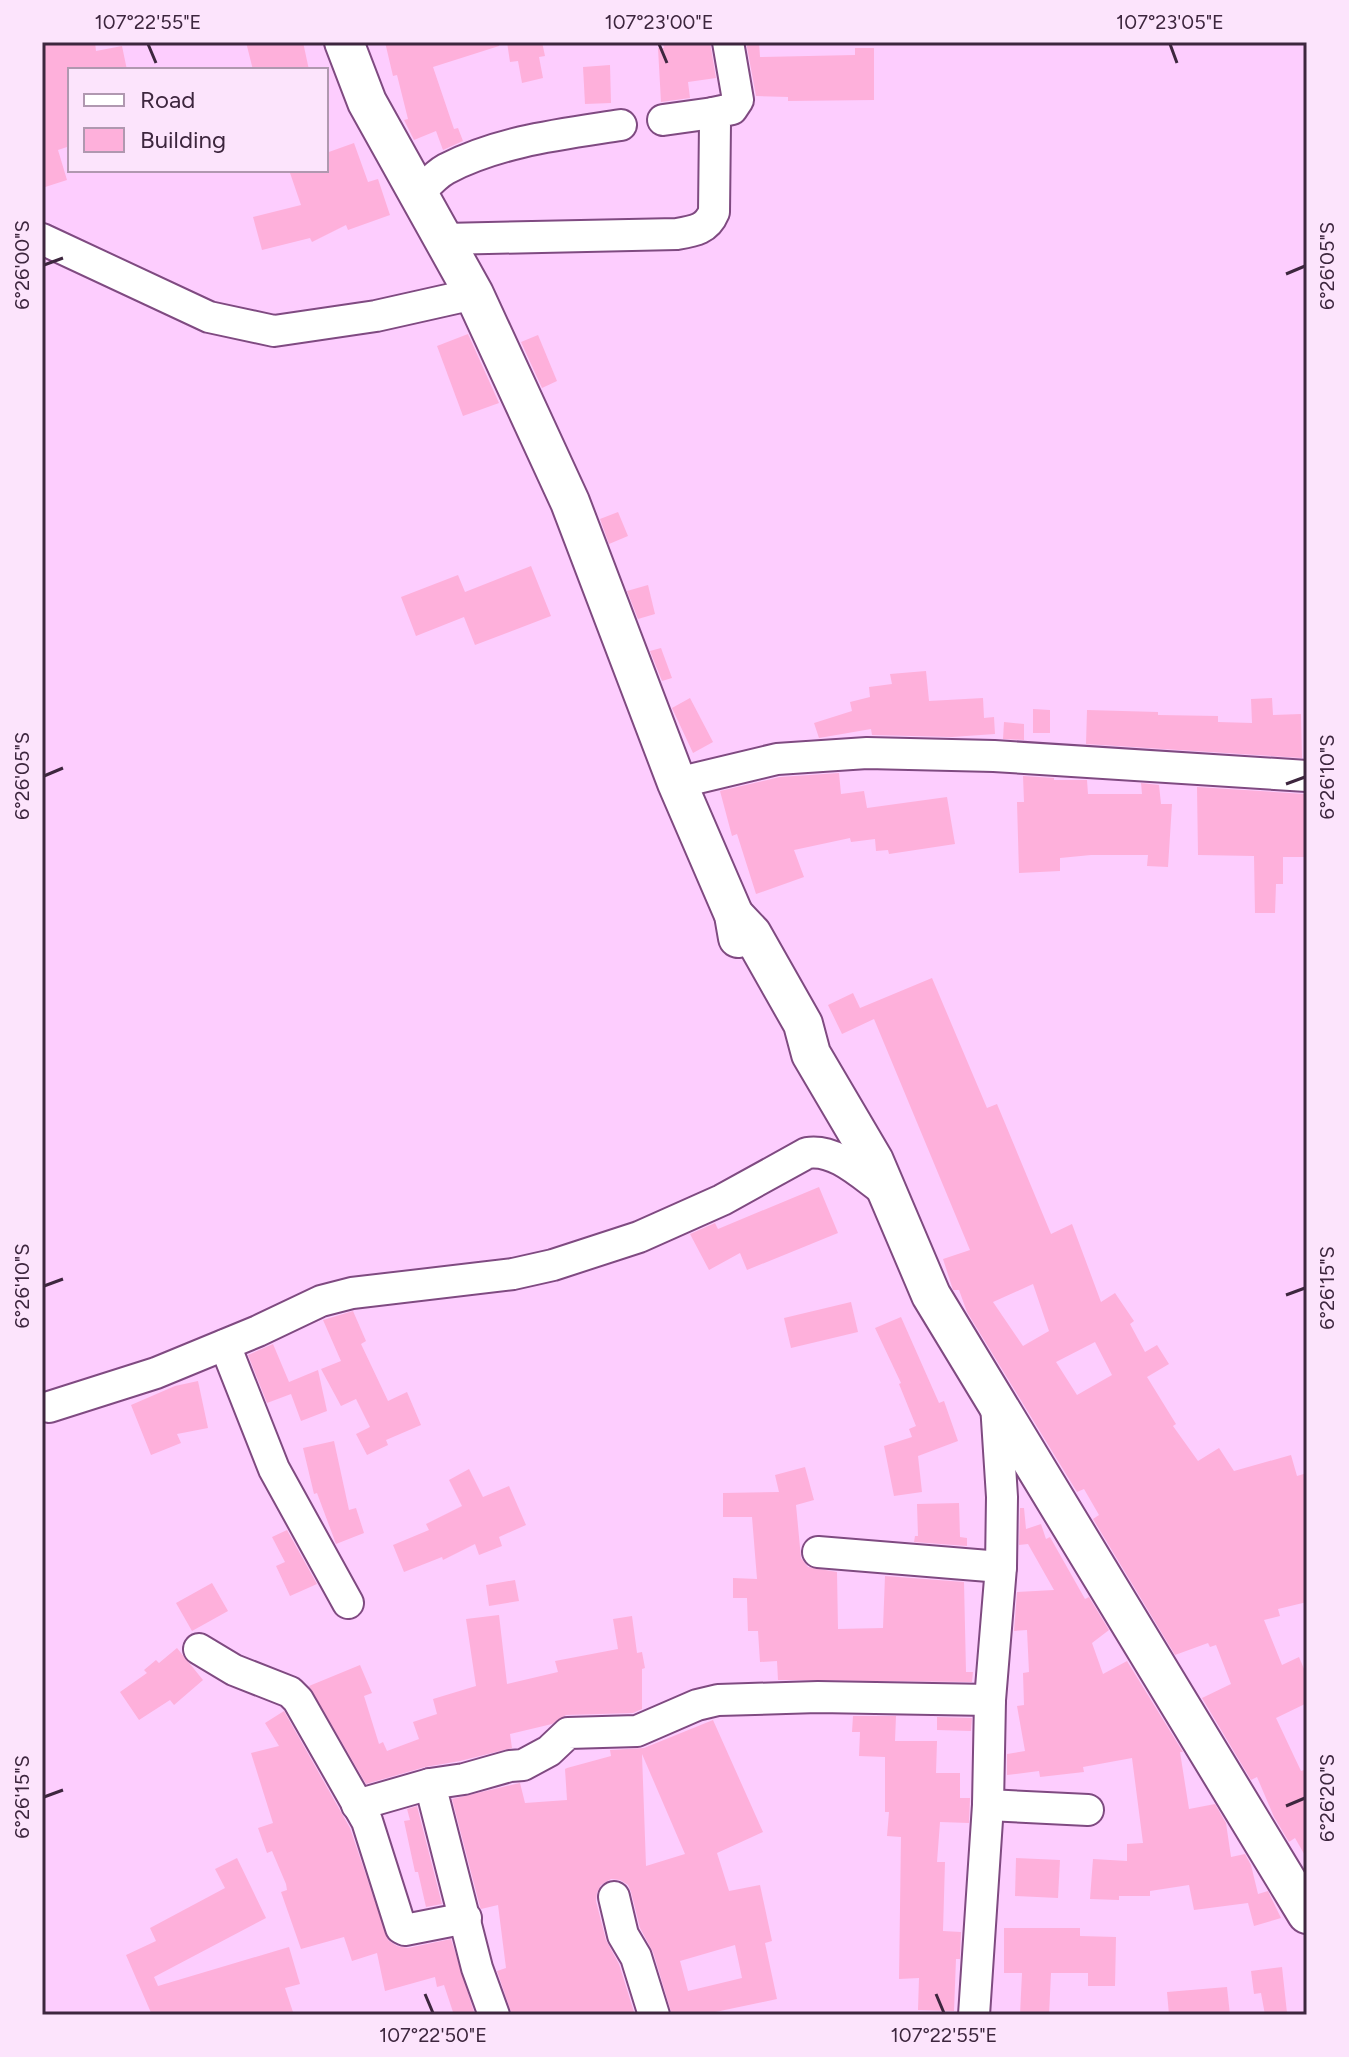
<svg xmlns="http://www.w3.org/2000/svg" width="1349" height="2057" viewBox="0 0 1349 2057" font-family="Figtree,sans-serif">
<rect width="100%" height="100%" fill="#fdcdfe"/>
<!-- building -->
<g fill="#feb0db" fill-rule="evenodd">
<polygon points="42,42 95,42 96,51 122,46 127,70 70,70 70,146 58,150 67,180 42,188"/>
<polygon points="246,42 303,42 309,70 253,70"/>
<polygon points="385,42 499,42 499,46 433,67 454,129 458,128 463,141 443,150 436,131 414,140 404,120 408,119 397,75 393,76"/>
<polygon points="507,42 542,42 545,56 539,57 543,78 522,83 518,61 510,62"/>
<polygon points="663,42 710,42 716,78 688,82 690,98 661,102 658,48 664,48"/>
<polygon points="746,42 759,42 760,57 855,55 855,48 874,48 874,100 788,101 788,97 756,96"/>
<polygon points="610,65 611,103 585,104 583,67"/>
<polygon points="354,143 368,182 378,179 390,215 348,230 346,225 312,242 310,238 262,250 253,217 301,205 289,170 326,170 326,153"/>
<polygon points="468,334 499,403 463,416 437,346"/>
<polygon points="538,335 557,381 542,388 521,342"/>
<polygon points="618,512 628,536 609,544 600,519"/>
<polygon points="531,566 551,616 475,645 464,617 416,636 401,597 458,575 465,592"/>
<polygon points="648,585 655,614 638,619 627,591"/>
<polygon points="661,648 672,678 662,681 650,651"/>
<polygon points="926,671 929,701 983,698 984,718 994,717 995,734 952,737 872,735 871,729 819,738 814,723 852,711 850,702 870,697 869,687 892,684 890,674"/>
<polygon points="690,698 713,742 693,753 672,708"/>
<polygon points="1272,698 1273,715 1301,714 1302,758 1086,744 1087,710 1158,712 1158,715 1218,716 1218,722 1252,723 1251,699"/>
<polygon points="1033,709 1050,710 1050,733 1033,733"/>
<polygon points="1004,722 1024,724 1024,740 1003,739"/>
<polygon points="839,773 841,794 864,791 867,808 947,797 955,844 889,854 888,850 876,851 875,839 851,842 850,838 794,850 804,877 756,894 737,834 732,836 720,791 780,777"/>
<polygon points="1023,776 1054,778 1054,780 1087,780 1088,794 1142,794 1141,783 1159,785 1161,804 1172,804 1168,867 1147,866 1148,855 1091,855 1060,858 1060,871 1019,873 1017,802 1024,802"/>
<polygon points="1197,787 1305,794 1307,857 1283,857 1283,884 1276,884 1275,913 1255,913 1254,856 1198,855"/>
<path d="M932,978L987,1108L997,1104L1051,1234L1072,1224L1101,1302L1115,1293L1134,1321L1130,1324L1145,1352L1157,1345L1169,1364L1147,1377L1176,1424L1173,1426L1198,1461L1219,1448L1234,1471L1291,1455L1297,1476L1307,1473V1602L1278,1609L1280,1616L1264,1620L1282,1665L1299,1657L1307,1676V1703L1276,1718L1301,1771L1307,1769V1859L1295,1838L1289,1842L1274,1817L1257,1777L1251,1780L1202,1698L1231,1684L1216,1645L1210,1647L1208,1643L1175,1655L1093,1519L1099,1515L1084,1489L1077,1492L967,1312L959,1290H953L943,1259L970,1250L874,1019L842,1034L828,1005L853,993L860,1008ZM1033,1284L1049,1331L1023,1346L993,1302ZM1095,1342L1112,1375L1077,1395L1056,1362Z"/>
<polygon points="819,1187 838,1233 747,1270 740,1253 709,1270 690,1234 715,1223 718,1229"/>
<polygon points="851,1302 858,1332 791,1348 784,1318"/>
<polygon points="353,1311 366,1341 361,1344 388,1401 407,1392 421,1425 386,1440 388,1445 367,1455 356,1434 370,1427 356,1399 341,1406 321,1369 341,1361 323,1320"/>
<polygon points="901,1317 939,1403 944,1401 958,1441 918,1456 922,1492 894,1496 884,1446 912,1437 909,1429 916,1426 899,1384 901,1383 875,1328"/>
<polygon points="273,1344 289,1382 318,1370 327,1411 301,1421 291,1394 267,1403 248,1355"/>
<polygon points="198,1381 208,1428 177,1434 181,1443 151,1455 131,1405 175,1386"/>
<polygon points="334,1441 349,1510 356,1508 364,1533 336,1544 317,1493 314,1494 303,1448"/>
<polygon points="805,1467 814,1500 796,1505 801,1558 808,1567 837,1572 838,1629 883,1628 885,1576 964,1582 966,1672 973,1672 972,1682 778,1680 777,1661 760,1662 758,1631 748,1631 747,1598 733,1598 733,1578 757,1579 752,1517 723,1517 723,1493 779,1492 775,1475"/>
<polygon points="469,1469 483,1497 509,1486 526,1525 499,1537 502,1546 479,1555 475,1544 443,1560 442,1557 404,1572 393,1545 429,1530 426,1524 462,1506 449,1480"/>
<polygon points="959,1503 960,1537 967,1538 967,1546 914,1542 915,1536 918,1536 917,1504"/>
<polygon points="1020,1508 1024,1508 1026,1529 1041,1524 1046,1539 1050,1537 1085,1599 1089,1597 1109,1630 1092,1643 1103,1674 1127,1661 1183,1752 1180,1752 1189,1809 1215,1804 1226,1823 1231,1857 1245,1854 1251,1865 1258,1894 1268,1891 1281,1918 1254,1926 1248,1903 1194,1910 1189,1885 1150,1891 1150,1896 1119,1896 1119,1900 1090,1899 1093,1859 1127,1861 1127,1844 1143,1843 1132,1758 1083,1767 1084,1772 1040,1777 1039,1771 1007,1775 1007,1754 1025,1751 1017,1706 1024,1705 1023,1673 1029,1672 1027,1630 1014,1631 1017,1592 1054,1590 1028,1544 1019,1545"/>
<polygon points="287,1530 317,1584 290,1596 276,1566 285,1562 272,1537"/>
<polygon points="515,1580 519,1601 489,1606 486,1585"/>
<polygon points="212,1583 228,1611 192,1631 176,1603"/>
<polygon points="499,1615 507,1684 558,1672 555,1661 618,1649 613,1619 632,1616 637,1653 642,1652 645,1668 642,1669 642,1709 633,1713 566,1715 552,1724 510,1734 512,1748 460,1761 425,1767 366,1784 309,1686 360,1665 372,1693 364,1696 379,1744 383,1742 387,1751 419,1739 413,1722 437,1714 433,1699 476,1686 466,1619"/>
<polygon points="177,1648 203,1680 174,1705 170,1700 139,1720 120,1692 147,1673 144,1670 156,1660 159,1663"/>
<polygon points="284,1711 350,1828 388,1940 397,1946 408,1948 451,1939 475,2015 454,2015 444,1985 437,1987 435,1977 385,1991 377,1953 352,1961 344,1937 301,1949 281,1892 287,1890 286,1884 272,1851 267,1853 258,1828 273,1823 251,1753 279,1746 265,1723"/>
<polygon points="853,1716 896,1716 895,1741 937,1741 936,1773 960,1773 960,1798 970,1798 969,1823 940,1822 937,1862 945,1862 943,1931 961,1932 960,1959 956,1959 954,2011 918,2010 919,1978 899,1979 901,1837 887,1836 889,1812 885,1812 885,1757 859,1756 860,1732 852,1732"/>
<polygon points="937,1717 972,1718 971,1731 937,1730"/>
<path d="M713,1720L763,1832L717,1853L729,1891L760,1885L772,1941L765,1943L777,1999L701,2015H672L653,1952L640,1928L631,1892L628,1885L620,1880L611,1879L601,1885L597,1893L596,1901L606,1940L619,1964L635,2015H512L497,1971L506,1968L498,1905L481,1909L480,1907L452,1799L520,1783L525,1803L567,1800L565,1769L567,1768L611,1756L610,1750L644,1748ZM642,1754L685,1854L646,1866ZM735,1945L742,1978L688,1991L680,1961Z"/>
<polygon points="417,1806 442,1904 426,1907 418,1872 415,1872 404,1821 410,1820 407,1809"/>
<polygon points="237,1858 266,1918 154,1977 158,1986 289,1947 300,1984 285,1988 294,2015 152,2015 126,1955 156,1941 150,1928 225,1888 215,1869"/>
<polygon points="1016,1858 1060,1860 1058,1898 1015,1896"/>
<polygon points="1004,1928 1080,1928 1080,1936 1116,1937 1115,1986 1088,1986 1088,1973 1051,1973 1049,2015 1020,2015 1022,1973 1004,1973"/>
<polygon points="1282,1967 1287,2013 1265,2015 1261,1993 1254,1994 1251,1971"/>
<polygon points="1227,1987 1230,2015 1169,2015 1167,1992"/>
</g>
<g fill="none" stroke-linecap="round" stroke-linejoin="round">
<!-- minor casing -->
<g stroke="#7f4a81" stroke-width="34">
<g id="minor">
<polyline points="663,120 713,113"/>
<path d="M418,194C427,185 435,175 446,169C499,141 563,134 621,125"/>
<polyline points="42,239 209,317 274,331 376,316 474,294"/>
<path d="M444,239L677,234C695,231 707,229 714,212L715,123L713,113L732,109L738,100L728,42"/>
<polyline points="677,783 777,759 867,753 994,756 1307,776"/>
<polyline points="225,1345 274,1469 348,1603"/>
<path d="M49,1407L156,1373L258,1331L321,1301L352,1293L513,1274L553,1265L639,1237L722,1200L807,1153C837,1148 865,1178 889,1194"/>
<polyline points="818,1552 1001,1567"/>
<polyline points="199,1649 234,1670 290,1692 298,1700 367,1821 401,1928 405,1930 466,1918"/>
<polyline points="357,1805 430,1784"/>
<polyline points="988,1805 1088,1810"/>
<polyline points="614,1897 623,1935 636,1957 654,2015"/>
<polyline points="494,2015 477,1968 430,1784 464,1779 510,1766 523,1765 549,1751 568,1733 637,1731 697,1705 718,1700 818,1697 990,1700"/>
<polyline points="974,2015 988,1805 990,1700 1001,1567 1002,1497 996,1404"/>
</g>
</g>
<!-- major casing -->
<g stroke="#7f4a81" stroke-width="42">
<g id="major">
<polyline points="344,42 367,102 474,294 570,502 677,783 734,915 738,938"/>
<polyline points="734,915 752,934 803,1024 811,1054 874,1161 931,1295 1307,1914"/>
</g>
</g>
<!-- minor -->
<use href="#minor" stroke="#fff" stroke-width="30"/>
<!-- major -->
<use href="#major" stroke="#fff" stroke-width="38"/>
</g>
<!-- ticks -->
<path fill="none" stroke="#3d263e" stroke-width="3" d="M148,44L156,63M659,44L667,63M1170,44L1177,63M44,265L63,258M1286,274L1305,266M44,776L63,768M1286,784L1305,777M44,1286L63,1279M1286,1295L1305,1288M44,1797L63,1790M1286,1806L1305,1798M425,1994L433,2013M936,1994L944,2013"/>
<!-- border -->
<rect width="1349" height="2057" fill="none" stroke="#fce4fc" stroke-width="88"/>
<!-- legend -->
<rect x="68" y="68" width="260" height="104" fill="#fce4fc" stroke="#b098b0" stroke-width="2"/>
<rect x="84" y="94" width="40" height="12" fill="#ffffff" stroke="#b098b0" stroke-width="2"/>
<text x="140" y="108" font-size="24" fill="#3d263e">Road</text>
<rect x="84" y="128" width="40" height="24" fill="#feb0db" stroke="#b098b0" stroke-width="2"/>
<text x="140" y="148" font-size="24" fill="#3d263e">Building</text>
<rect x="44" y="44" width="1261" height="1969" fill="none" stroke="#3d263e" stroke-width="3"/>
<g font-size="20" text-anchor="middle" fill="#3d263e">
<text x="148" y="29">107°22'55"E</text>
<text x="659" y="29">107°23'00"E</text>
<text x="1170" y="29">107°23'05"E</text>
<text transform="translate(22 265) rotate(-90)" y="7">6°26'00"S</text>
<text transform="translate(1327 266) rotate(-90)" y="7">6°26'05"S</text>
<text transform="translate(22 776) rotate(-90)" y="7">6°26'05"S</text>
<text transform="translate(1327 777) rotate(-90)" y="7">6°26'10"S</text>
<text transform="translate(22 1286) rotate(-90)" y="7">6°26'10"S</text>
<text transform="translate(1327 1288) rotate(-90)" y="7">6°26'15"S</text>
<text transform="translate(22 1797) rotate(-90)" y="7">6°26'15"S</text>
<text transform="translate(1327 1798) rotate(-90)" y="7">6°26'20"S</text>
<text x="433" y="2042">107°22'50"E</text>
<text x="944" y="2042">107°22'55"E</text>
</g>
</svg>
